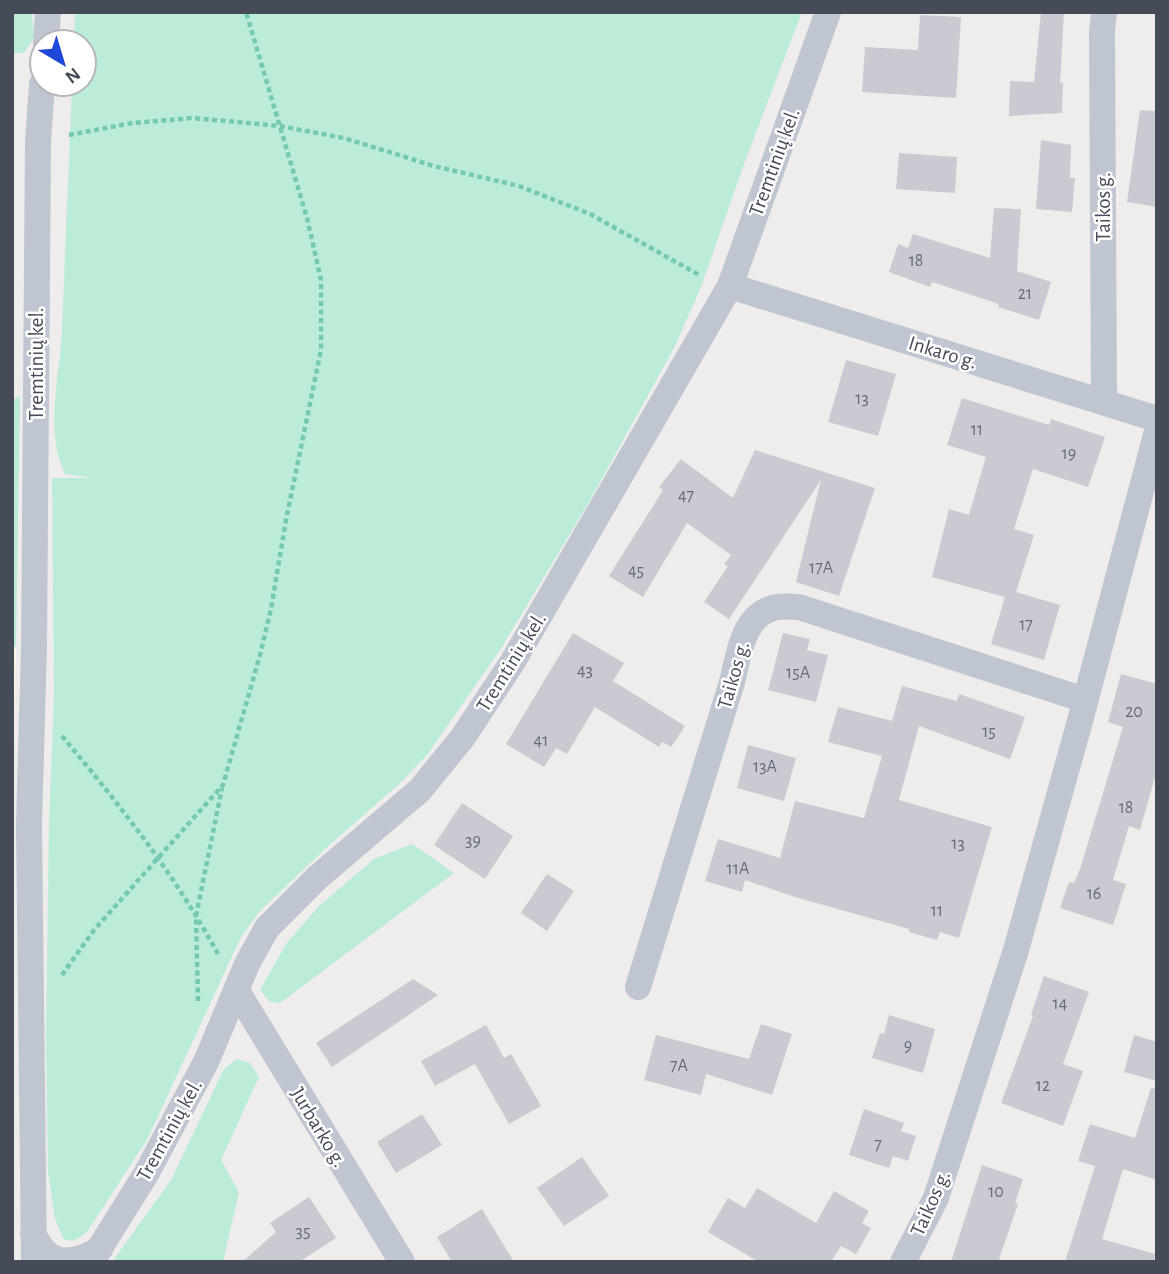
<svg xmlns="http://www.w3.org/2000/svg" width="1169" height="1274" viewBox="0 0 1169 1274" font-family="'Alegreya Sans',sans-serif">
<rect width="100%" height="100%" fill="#efecec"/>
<!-- commercial -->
<polygon fill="#fbf9e4" points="12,647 16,647 12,832"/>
<!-- green -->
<g fill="#baecd8">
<polygon points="12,12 32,12 34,38 24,53 12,53"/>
<path d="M75,12H802L744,164L701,287L674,348L589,502L500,650L427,755L399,784L326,848L260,911L241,937L148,1138L87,1232C78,1238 73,1244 63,1238L55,1219L48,1172L46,1039L49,825L54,694L52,478H92L65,474C44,430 60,377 62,331C65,249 69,166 72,84H84V42H74Z"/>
<polygon points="20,396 16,647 12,647 12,400"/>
<polygon points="412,844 454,873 280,1003 270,1002 260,990 286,944 319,906 374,859"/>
<polygon points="237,1059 250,1063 259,1077 221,1160 239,1192 223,1262 112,1262 171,1180 224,1069"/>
</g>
<!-- building -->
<g fill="#c9cad2">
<polygon points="1041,12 1064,12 1060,83 1063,83 1062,113 1009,116 1010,81 1034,82"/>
<polygon points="920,15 961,17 956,98 862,92 865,47 918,50"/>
<polygon points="1140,110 1157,111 1157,207 1127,202"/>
<polygon points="1041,140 1071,145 1070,178 1075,178 1072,212 1036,209"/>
<polygon points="899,153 957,157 955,193 896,189"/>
<polygon points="994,208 1021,209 1017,271 1051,282 1039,320 998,307 999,304 932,282 930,287 889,272 898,244 908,248 913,234 990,258"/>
<polygon points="846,360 896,374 878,436 828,422"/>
<polygon points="962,398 1049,425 1051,419 1105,437 1088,487 1033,469 1014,529 1034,535 1016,592 1060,605 1044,660 991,644 1005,597 932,577 949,509 969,515 986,457 947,445"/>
<polygon points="755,450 875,488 839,596 796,582 821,480 729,619 704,602 728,566 724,564 731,555 687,523 643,597 609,576 663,490 659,487 681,459 733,498"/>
<polygon points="573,633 624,663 613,681 685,726 671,747 662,742 659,747 595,707 567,754 556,748 544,767 506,744"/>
<polygon points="783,633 810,639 807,650 828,655 816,702 768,690"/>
<polygon points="1121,674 1157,684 1157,770 1140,830 1129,826 1113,880 1126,884 1113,925 1060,908 1069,882 1074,883 1080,869 1123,727 1108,722"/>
<polygon points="902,686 957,701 959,694 1025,717 1010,759 919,726 899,800 992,827 959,938 940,932 937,940 909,932 909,929 795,897 745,880 742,892 705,881 718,839 780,858 795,801 864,818 882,756 828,742 838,707 892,721"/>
<polygon points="748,745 796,758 784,801 737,788"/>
<polygon points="462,803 513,836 485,879 434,845"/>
<polygon points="547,874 574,891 547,931 521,913"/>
<polygon points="1044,976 1089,992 1063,1064 1083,1071 1063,1126 1001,1103 1033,1016 1031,1015"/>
<polygon points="413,979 438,995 332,1067 316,1043"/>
<polygon points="889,1015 935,1029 923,1073 872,1058 880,1033 884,1034"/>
<polygon points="761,1024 792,1034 772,1095 706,1074 701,1095 644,1080 656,1035 749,1059"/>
<polygon points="486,1025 504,1058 511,1054 541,1106 509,1124 475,1064 435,1086 421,1061"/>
<polygon points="1134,1035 1157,1042 1157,1081 1124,1072"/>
<polygon points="1151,1088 1157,1089 1157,1180 1123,1169 1102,1239 1155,1254 1154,1262 1065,1262 1095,1166 1078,1161 1090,1124 1135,1138"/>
<polygon points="864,1109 904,1123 901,1131 916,1136 908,1161 893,1156 889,1168 849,1155"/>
<polygon points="422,1114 442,1145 396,1173 377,1142"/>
<polygon points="582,1157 609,1196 564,1226 537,1188"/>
<polygon points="982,1165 1023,1179 1015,1203 1018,1204 998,1262 951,1262"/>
<polygon points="757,1188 816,1223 834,1191 869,1211 862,1223 871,1228 856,1254 841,1246 831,1262 759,1262 708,1232 728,1198 745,1208"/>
<polygon points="309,1197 336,1238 299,1262 242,1262 276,1232 270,1223"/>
<polygon points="482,1209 514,1262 452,1262 437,1237"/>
</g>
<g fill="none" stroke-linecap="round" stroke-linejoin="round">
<!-- path -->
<g stroke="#74c9b1" stroke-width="4.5" stroke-dasharray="5 3.5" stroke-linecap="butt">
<polyline points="69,135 132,123 193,118 280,126 344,138 434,166 519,186 590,214 701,276"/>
<path d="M62,736C120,805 176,876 219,956"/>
<polyline points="62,975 94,930 223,785 260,655 271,609 286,520 321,350 321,280 307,218 246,12"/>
<polyline points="198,1001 196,916 222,788"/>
</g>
<!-- street -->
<g stroke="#bfc5d1" stroke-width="26">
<polyline points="46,42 48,12"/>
<polyline points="730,286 1157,419"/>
<polyline points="1104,402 1102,32 1104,12"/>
<path d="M638,987L732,682C739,654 743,613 777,607C784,606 792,607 799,607L1085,700"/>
<polyline points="237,991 402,1262"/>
<path d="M33,1233C48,1267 70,1266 100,1249"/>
<polyline points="34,1262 29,825 34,647 38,141 42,84"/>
<polyline points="91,1262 146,1174 206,1062 247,964 267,928 318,877 420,790 463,737 512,663 730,286 828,12"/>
<polyline points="903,1262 936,1198 1016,950 1080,721 1157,431"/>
</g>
</g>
<g text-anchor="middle" stroke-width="5" stroke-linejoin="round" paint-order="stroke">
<!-- number labels -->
<g font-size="18" fill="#666b77">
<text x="916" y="266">18</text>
<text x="1025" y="299">21</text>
<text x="862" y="404">13</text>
<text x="977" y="435">11</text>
<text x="1069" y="459">19</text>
<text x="686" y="501">47</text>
<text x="821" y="573">17A</text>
<text x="636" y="576">45</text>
<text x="1026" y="630">17</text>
<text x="585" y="676">43</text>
<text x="798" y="678">15A</text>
<text x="1134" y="717">20</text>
<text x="989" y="737">15</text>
<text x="541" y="746">41</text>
<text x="765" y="772">13A</text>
<text x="1126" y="813">18</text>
<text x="473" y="846">39</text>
<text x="958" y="849">13</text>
<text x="738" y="874">11A</text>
<text x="1094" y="899">16</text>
<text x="937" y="916">11</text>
<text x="1060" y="1009">14</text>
<text x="908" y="1051">9</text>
<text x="679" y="1071">7A</text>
<text x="1043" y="1091">12</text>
<text x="878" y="1150">7</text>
<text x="996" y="1197">10</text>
<text x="303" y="1237">35</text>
</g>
<!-- street labels -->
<g font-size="21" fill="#454b59" stroke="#fff">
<text transform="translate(774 162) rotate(-70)" y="7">Tremtinių kel.</text>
<text transform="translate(1103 207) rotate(-90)" y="7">Taikos g.</text>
<text transform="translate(943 352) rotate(17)" y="7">Inkaro g.</text>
<text transform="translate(36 364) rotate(-90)" y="7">Tremtinių kel.</text>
<text transform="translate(511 662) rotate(-58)" y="7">Tremtinių kel.</text>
<text transform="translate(733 675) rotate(-74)" y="7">Taikos g.</text>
<text transform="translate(319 1127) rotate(59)" y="7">Jurbarko g.</text>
<text transform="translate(169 1130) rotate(-61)" y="7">Tremtinių kel.</text>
<text transform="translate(930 1203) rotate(-66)" y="7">Taikos g.</text>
</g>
</g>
<!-- border -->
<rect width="1169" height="1274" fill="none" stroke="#454b59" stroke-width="28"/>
<!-- north arrow -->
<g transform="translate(63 63) rotate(142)"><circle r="33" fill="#ffffff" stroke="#b5b7bd" stroke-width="2"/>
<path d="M0-5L12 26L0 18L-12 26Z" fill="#1e48d7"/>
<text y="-10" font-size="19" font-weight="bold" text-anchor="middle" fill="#454b59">N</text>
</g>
</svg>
